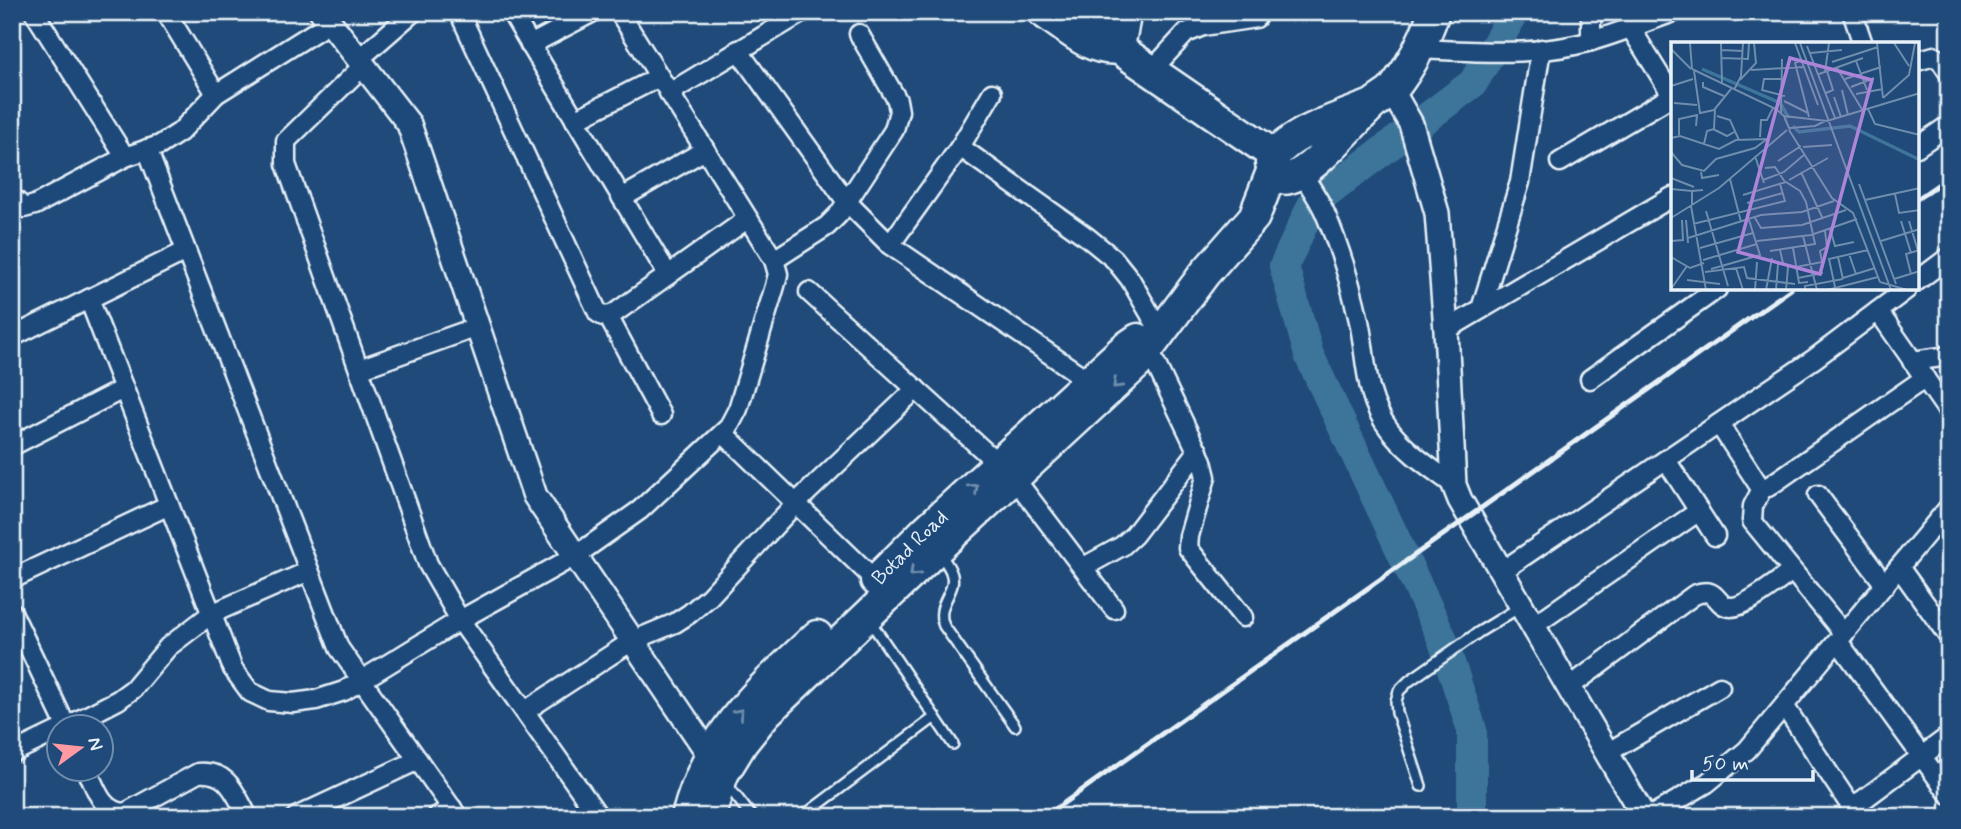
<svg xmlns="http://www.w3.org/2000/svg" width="1961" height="829" viewBox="0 0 1961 829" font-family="Mynerve,sans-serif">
<rect width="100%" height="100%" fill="#1f4a7a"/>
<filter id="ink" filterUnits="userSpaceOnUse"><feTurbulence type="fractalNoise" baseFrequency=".0143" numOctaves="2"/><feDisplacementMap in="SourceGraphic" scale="14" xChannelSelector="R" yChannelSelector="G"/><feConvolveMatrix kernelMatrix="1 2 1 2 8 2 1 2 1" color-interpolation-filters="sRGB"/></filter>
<g filter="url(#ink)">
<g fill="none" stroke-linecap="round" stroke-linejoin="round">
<!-- river -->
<polyline stroke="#3e759a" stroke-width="30" points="1472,817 1472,730 1442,638 1309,355 1284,266 1313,203 1473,83 1510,20 1511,12"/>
<!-- service casing -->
<g stroke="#e8f1f8" stroke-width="14">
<g id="service">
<path d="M940,553C943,559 949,566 951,572C959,592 934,603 944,626L1015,726"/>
<polyline points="870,621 953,744"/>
<polyline points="725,782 752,817"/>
<polyline points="1421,786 1397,713 1396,701 1399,691 1409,681 1479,632 1520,607"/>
<polyline points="802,817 935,717"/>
</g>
</g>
<!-- minor casing -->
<g stroke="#e8f1f8" stroke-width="23">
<g id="minor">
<polyline points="34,12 125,157"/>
<polyline points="166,12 216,94"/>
<polyline points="459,12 598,313 603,316 612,315 747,219"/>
<polyline points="511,12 668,275"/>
<polyline points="1591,12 1591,41"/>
<polyline points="1852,12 1863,44"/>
<polyline points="1630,27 1672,95"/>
<polyline points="530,45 593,12"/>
<path d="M1418,49C1469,51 1525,56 1575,45C1609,38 1641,23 1674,12"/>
<polyline points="738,50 847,202 890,245 1089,381"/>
<polyline points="1124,52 1132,12"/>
<polyline points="358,60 413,12"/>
<polyline points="1917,61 1934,56 1941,61 1949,73"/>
<polyline points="363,66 286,141 286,164 428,564 460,620 599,817"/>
<polyline points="1152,70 1186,33 1203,26 1256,18"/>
<polyline points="669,93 803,12"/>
<polyline points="575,120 659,77"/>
<polyline points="960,147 1087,237 1114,259 1130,279 1157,326"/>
<polyline points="1917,147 1949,125"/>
<polyline points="147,149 339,648 458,817"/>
<polyline points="1560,162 1672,96"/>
<path d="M1301,172C1309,185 1319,199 1325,213C1340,248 1351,285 1359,321C1367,358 1364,397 1389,429C1406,452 1431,468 1454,485"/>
<polyline points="12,197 24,208 35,205 125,157 160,145 180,132 216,94 329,23"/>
<polyline points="622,198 705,150"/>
<polyline points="890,245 960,147 992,93"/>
<polyline points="774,260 827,226 839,214 894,130 899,111 897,100 859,34"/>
<polyline points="1917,281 1949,257"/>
<polyline points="809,292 1015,479 1114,609"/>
<polyline points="89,299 233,669 250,692 269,701 293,703 316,700 344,691 460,620 575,556 640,510 728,428 738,409 775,286 778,274 774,260 619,12"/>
<polyline points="1481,309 1520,182 1541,49"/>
<polyline points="1878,311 1949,413"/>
<polyline points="608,316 661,415"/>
<polyline points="1446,330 1672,197"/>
<polyline points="12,337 186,251"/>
<polyline points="1149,350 1202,461 1206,477 1189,536 1188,548 1243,617"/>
<polyline points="1912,361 1949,356"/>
<polyline points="359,369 477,327"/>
<polyline points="1590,379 1717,289"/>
<polyline points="1719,424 1758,484 1763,487 1768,487 1925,378"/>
<polyline points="723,433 875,580"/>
<polyline points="12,446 123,389"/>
<polyline points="1666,460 1715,536"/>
<polyline points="1763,487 1753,506 1752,521 1844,634"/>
<polyline points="1818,495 1885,585"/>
<polyline points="1084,567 1122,546 1134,535 1198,451"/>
<polyline points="1899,567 1949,637"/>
<polyline points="1502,571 1814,359 1907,289"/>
<polyline points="12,579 169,505"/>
<polyline points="12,612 67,728"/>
<polyline points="1533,626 1699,511"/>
<polyline points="1838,641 1949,794"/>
<path d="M1568,688L1694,595C1720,585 1713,606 1731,607C1747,607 1778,581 1792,571"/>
<polyline points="1785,707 1858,817"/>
<polyline points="525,711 632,641 675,623 689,614 709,597 795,504 916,389"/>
<polyline points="64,728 118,700 133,689 168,647 211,614 309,571"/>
<polyline points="12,753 60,730"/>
<polyline points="1605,754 1720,687"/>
<path d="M87,770C96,788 101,812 125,813L198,773C229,770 235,794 248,817"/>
<polyline points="1852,808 1949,736"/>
<polyline points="296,817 418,760"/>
<polyline points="436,817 452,808"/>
<polyline points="1649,817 1707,783 1747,750 1949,507"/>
</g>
</g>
<!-- tertiary casing -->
<g stroke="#e8f1f8" stroke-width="28">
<g id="tertiary">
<polyline points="322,12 409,124 535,496 719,769"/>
<polyline points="1392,91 1411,124 1437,213 1446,330 1454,485 1460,500 1644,817"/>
</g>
</g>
<!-- primary casing -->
<g stroke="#e8f1f8" stroke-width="35">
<g id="primary">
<path id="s1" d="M876,580L925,531L1125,348L1138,339"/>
<path d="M687,817C709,732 756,693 817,636"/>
<polyline points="709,817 723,774 742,743 766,713 937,549 1137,364 1205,273 1254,217 1273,169"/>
</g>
</g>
<!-- trunk casing -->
<g stroke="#e8f1f8" stroke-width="35">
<g id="trunk">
<path d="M1043,12C1066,27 1091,52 1118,48L1274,155"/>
<path d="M1089,12C1104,22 1116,28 1118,48"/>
<path d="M1372,105C1345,116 1282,134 1271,163C1274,171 1278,181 1289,178C1312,173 1351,125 1369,108C1376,100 1388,96 1394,88C1411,66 1425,39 1434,12"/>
</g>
</g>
<!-- service -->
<use href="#service" stroke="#1f4a7a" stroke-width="9"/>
<!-- minor -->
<use href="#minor" stroke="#1f4a7a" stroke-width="18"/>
<!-- tertiary -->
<use href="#tertiary" stroke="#1f4a7a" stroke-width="23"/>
<!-- primary -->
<use href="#primary" stroke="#1f4a7a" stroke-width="30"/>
<!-- trunk -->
<use href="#trunk" stroke="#1f4a7a" stroke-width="30"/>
<!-- rail -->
<g stroke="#e8f1f8" stroke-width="5">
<polyline points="1917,199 1949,177"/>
<polyline points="1044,817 1791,289"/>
</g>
</g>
<!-- one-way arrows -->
<defs><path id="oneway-chevron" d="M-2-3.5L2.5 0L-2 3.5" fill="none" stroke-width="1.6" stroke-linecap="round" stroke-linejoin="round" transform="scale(1.75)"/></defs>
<g stroke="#6f8dac">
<use href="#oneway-chevron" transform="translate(1117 384) rotate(136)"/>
<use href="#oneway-chevron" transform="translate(974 488) rotate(-42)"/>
<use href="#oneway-chevron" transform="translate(914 572) rotate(136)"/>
<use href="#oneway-chevron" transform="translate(739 713) rotate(-50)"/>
</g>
</g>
<g text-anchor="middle" stroke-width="5" stroke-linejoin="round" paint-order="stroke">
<!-- street labels -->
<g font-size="21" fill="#e8f1f8" stroke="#1f4a7a">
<text dy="7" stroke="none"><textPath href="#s1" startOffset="47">Botad Road</textPath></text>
</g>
</g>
<!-- overview -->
<g transform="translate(1671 42)">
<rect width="248" height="248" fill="#1f4a7a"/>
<path fill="none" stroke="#3e759a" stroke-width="3.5" d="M31,27L109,61L118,76M122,84L128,90L179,84L249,118"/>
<path fill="none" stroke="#6f8dac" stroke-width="2" d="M19,1L21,27M50,1L51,42M124,1L147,63M129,1L220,248M206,1L212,56M223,1L238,24M136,4L164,76M0,7L20,27M51,8L72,9M139,11L171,8M51,16L77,17L78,1M185,19L196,48M161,20L207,5M166,26L192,69M21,27L105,67L113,74L119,88L114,77M80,28L133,25M23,29L29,71L43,68L60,47M154,30L158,1M148,32L192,16M174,37L210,25M69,38L85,21L83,1M32,40V45L53,54M0,44L22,37M130,44L138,75M130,44L124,21L130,18M180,45L203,36M63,48L70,34L72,1M91,48L114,54M171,48L177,73M91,49L93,37H112M155,51L162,48L156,29M185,52L212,47M163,55L170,75M212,56L238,33L244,1M113,59L137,71M3,61L26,63M197,67L204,82L249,93M110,71L111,17M46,74L59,78L68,98M113,74L156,79L249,51M119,86L144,84L154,79M42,87L56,94L65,89M118,88L161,156L182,171L209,240L236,248M8,93V77L26,73L25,84M89,95L90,78H96L102,66M0,96L9,94L48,107L65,98L96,97M33,102L36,89L43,87L44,68M132,105L161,103M0,110L11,123L33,129L45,117L84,106L96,97M84,114L93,141M107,119L130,104M94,126L104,125L114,140M30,130L31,136L48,133M130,130L152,177M0,136L23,145M59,137L70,180M92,138L113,130L134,112M118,138L157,116M188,142L225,242M0,147L21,149M224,152L228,171L249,168M72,153L115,140L129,149L135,160L144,202L99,209M194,158L249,146M76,161L112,151M21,163V149L32,148M20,164L35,248M35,169L57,244M0,176L48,146L116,88M84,176L90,186L131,183L175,168M15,178L17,201M230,179L240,211M238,179L247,209M22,182L114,159L109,142M159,187L164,204L183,200M132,194L146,248M17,196L90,173L131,170L163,159M0,199L12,198L11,178M86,199L140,193L186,177M210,199L249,187M29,206L82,191M122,206L128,241L137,240M178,212L185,232M0,215L19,226L33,221M167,215L172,237M32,218L86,202M125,225L151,220L149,209L156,205L154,189M65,226L72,248M40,227L89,213L78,178M34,230L73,225L76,236L124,242M240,232L235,212L249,208M127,236L152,231M172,236L204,226M223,237L249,229M16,238L49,242M164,245L158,217L197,208M0,247L16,224M84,248L86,220M95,248L101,216M105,248L107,222L112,221L109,208M115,248L117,225M134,248V244L172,237M156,248L207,235"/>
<path fill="#ac85d9" fill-opacity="0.15" stroke="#ac85d9" stroke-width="3.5" d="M119,16L201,38L149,232L67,210Z"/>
<rect width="248" height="248" fill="none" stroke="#e8f1f8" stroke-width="3.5"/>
</g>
<!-- margin -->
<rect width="1961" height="829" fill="none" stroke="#1f4a7a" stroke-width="42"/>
<rect x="21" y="21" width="1919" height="787" fill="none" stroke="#e8f1f8" stroke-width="2.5" filter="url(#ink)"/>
<!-- north arrow -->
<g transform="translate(80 748) rotate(75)"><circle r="33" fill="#1f4a7a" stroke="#6f8dac" stroke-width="2"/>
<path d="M0-5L12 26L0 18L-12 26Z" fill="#ff9aa2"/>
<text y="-10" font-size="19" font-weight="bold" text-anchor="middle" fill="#e8f1f8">N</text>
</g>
<!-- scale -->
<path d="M1692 770v10h121v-10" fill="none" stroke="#e8f1f8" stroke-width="3.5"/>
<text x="1702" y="770" font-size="21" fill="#e8f1f8" stroke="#1f4a7a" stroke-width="5" paint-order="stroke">50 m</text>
</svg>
